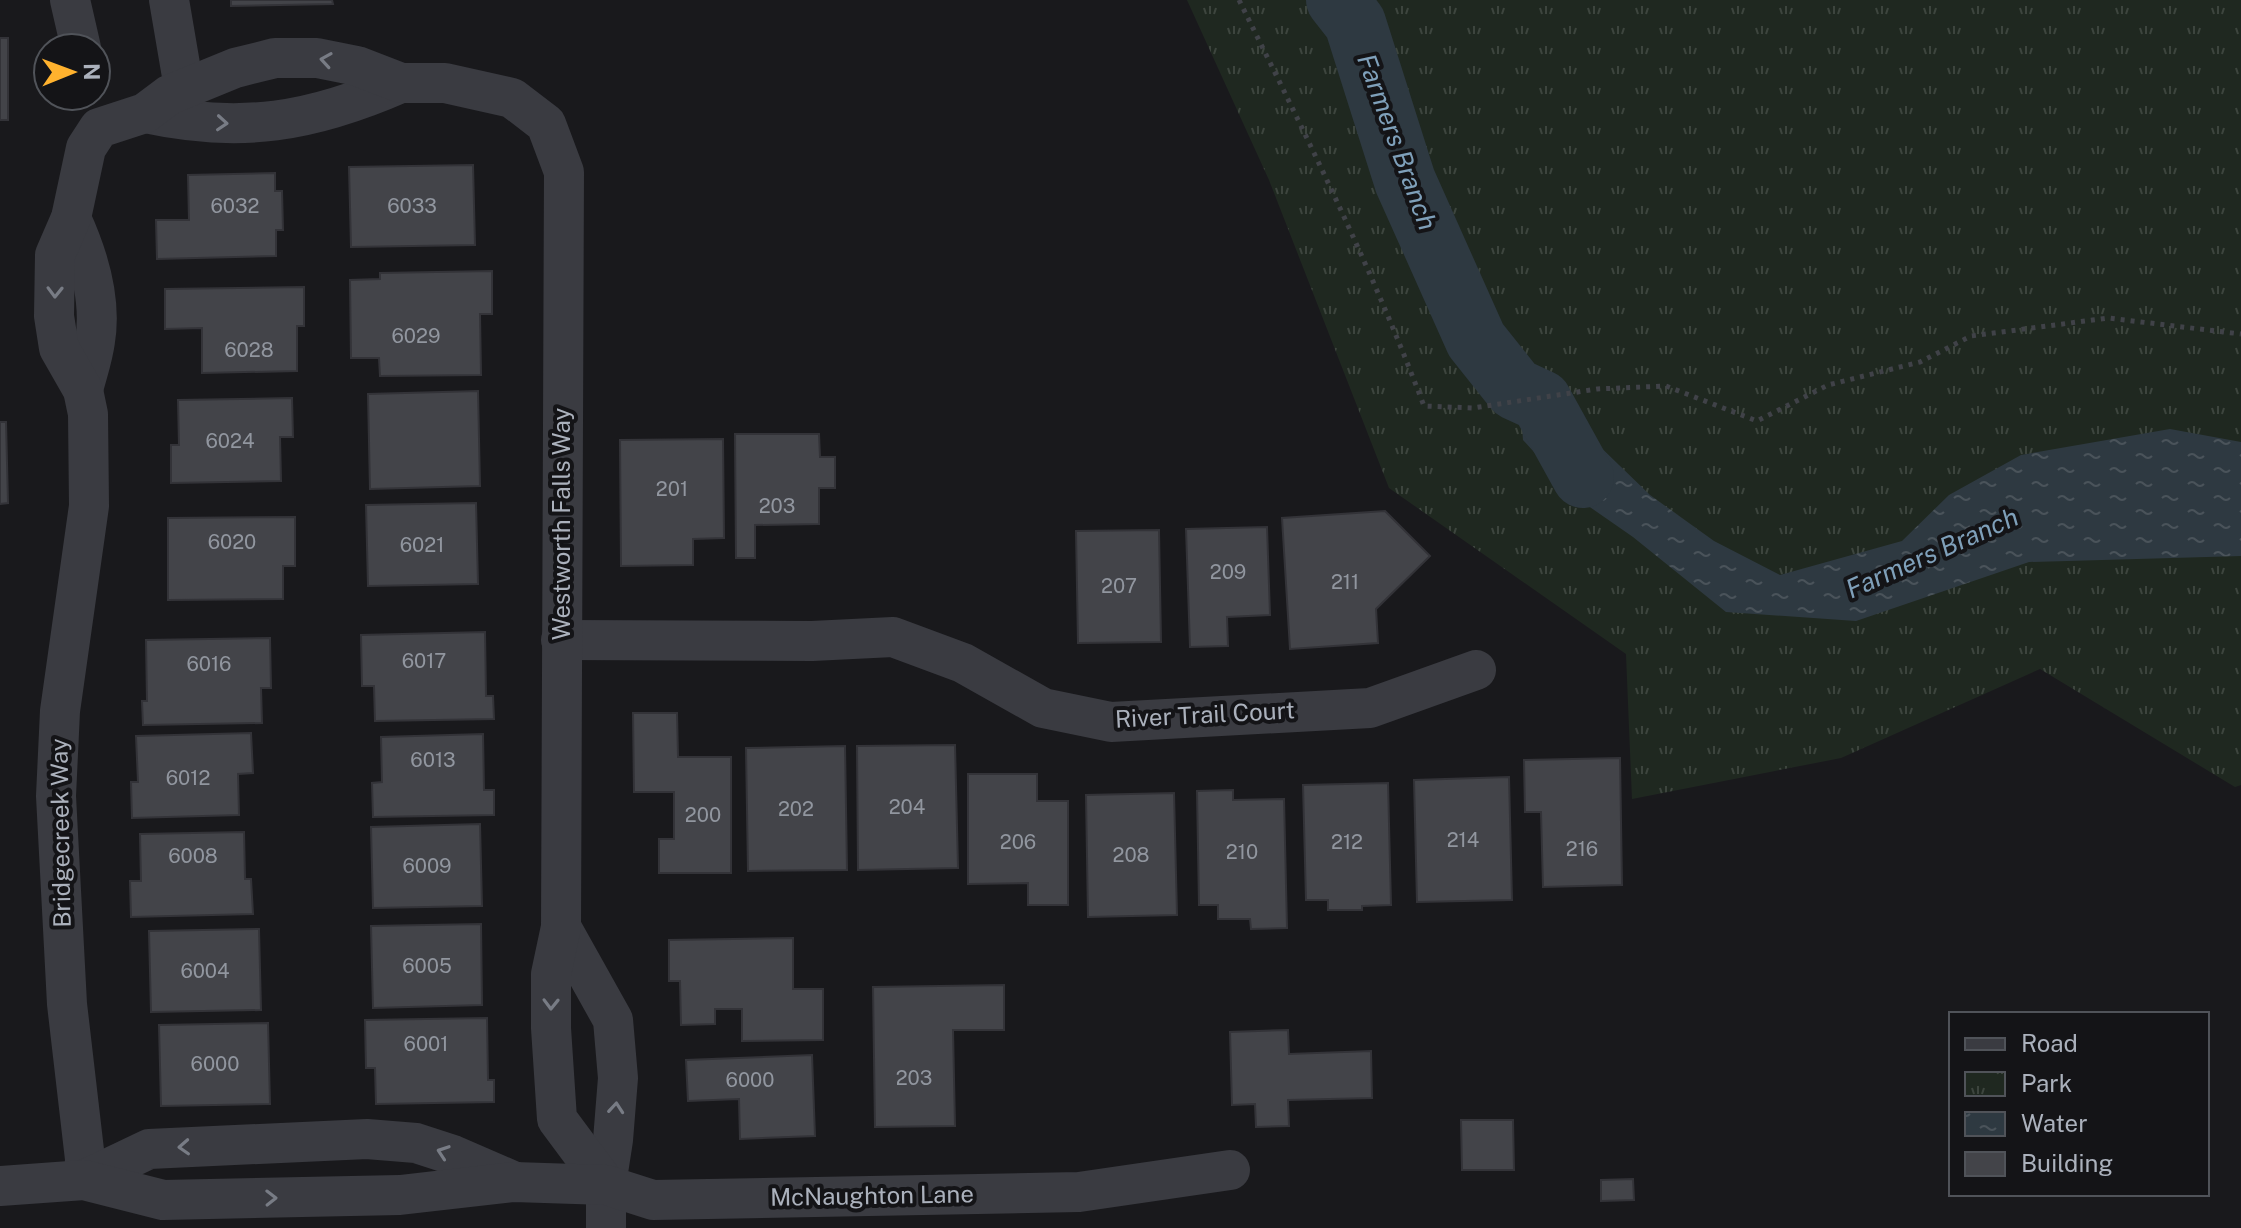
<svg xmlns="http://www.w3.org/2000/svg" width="2241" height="1228" viewBox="0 0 2241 1228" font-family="'Public Sans',sans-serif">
<defs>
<pattern id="park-tufts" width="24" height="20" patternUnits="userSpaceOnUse" patternTransform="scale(2)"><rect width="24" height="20" fill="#1f2820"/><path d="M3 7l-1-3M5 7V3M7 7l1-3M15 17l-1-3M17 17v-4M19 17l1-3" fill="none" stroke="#3d453e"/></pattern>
<pattern id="water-ripples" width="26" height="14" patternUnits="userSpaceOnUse" patternTransform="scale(2)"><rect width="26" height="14" fill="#2e3941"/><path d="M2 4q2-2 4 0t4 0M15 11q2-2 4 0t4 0" fill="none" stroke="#4a535a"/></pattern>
</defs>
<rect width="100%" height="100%" fill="#19191c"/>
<!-- park -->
<polygon fill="url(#park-tufts)" points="1187,0 2241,0 2241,785 2235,787 2040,669 1841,758 1632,799 1626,654 1389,488 1269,180"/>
<!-- water -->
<polygon fill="url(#water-ripples)" points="1520,398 1557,405 1650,495 1714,541 1780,575 1902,541 1949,495 2021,455 2170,429 2241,442 2241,556 2029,562 1856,621 1726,612 1633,537 1574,496 1523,440"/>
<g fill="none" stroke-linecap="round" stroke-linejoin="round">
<!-- river -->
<polyline stroke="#2e3941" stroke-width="62" points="1337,0 1355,23 1405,181 1476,340 1515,389 1541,401 1583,477"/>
</g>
<!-- building -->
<g fill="#434449" stroke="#333338" stroke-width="2">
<polygon points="231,0 332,0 333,4 231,6"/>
<rect x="0" y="38" width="8" height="82"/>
<polygon points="473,165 475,245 351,247 349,167"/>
<polygon points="275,173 275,191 282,191 283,230 276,230 276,256 157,259 156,220 189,220 188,175"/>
<polygon points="492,271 492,314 480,314 481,375 380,376 379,358 351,358 350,280 380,279 380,273"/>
<polygon points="304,287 304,326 297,326 297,371 202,373 202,328 165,329 165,289"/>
<polygon points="478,391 480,486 370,489 368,394"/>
<polygon points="292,398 293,437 280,437 281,481 171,483 171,445 179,445 178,400"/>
<polygon points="0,422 6,422 8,503 0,504"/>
<polygon points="735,434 819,434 820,457 835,457 835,488 819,488 819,524 755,525 755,558 736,558"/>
<polygon points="723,439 724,538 693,539 693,565 621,566 620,440"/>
<polygon points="476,503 478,584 368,586 366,505"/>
<polygon points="1385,511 1430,556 1376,609 1378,643 1290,649 1282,518"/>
<polygon points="295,517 295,566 283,566 283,599 168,600 168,518"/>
<polygon points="1267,527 1270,615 1227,617 1228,646 1190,647 1186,529"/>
<polygon points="1159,530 1161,642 1078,643 1076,531"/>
<polygon points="485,632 486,696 493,696 494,719 375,721 374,686 362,686 361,635"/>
<polygon points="270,638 271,688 261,688 262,723 143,725 142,701 147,701 146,640"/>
<polygon points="633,713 677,713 678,757 731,757 731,873 659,873 659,839 674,839 674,792 634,792"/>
<polygon points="251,733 253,773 238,774 239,815 132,818 131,782 138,782 136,736"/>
<polygon points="483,734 484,790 494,790 494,815 373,817 372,783 382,782 381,737"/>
<polygon points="955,745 958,868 858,870 857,746"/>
<polygon points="845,746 847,870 748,871 746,748"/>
<polygon points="1620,758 1622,885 1543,887 1541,812 1525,812 1524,760"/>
<polygon points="968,774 1037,774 1037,801 1068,801 1068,905 1028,905 1028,883 968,884"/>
<polygon points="1509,777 1512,900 1417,902 1414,780"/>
<polygon points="1388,783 1391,905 1362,906 1362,910 1328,910 1328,900 1306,900 1303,785"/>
<polygon points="1233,790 1233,800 1284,799 1287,928 1251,929 1250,919 1218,919 1218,905 1199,905 1197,791"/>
<polygon points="1174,793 1177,915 1088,917 1086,795"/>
<polygon points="480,824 482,906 373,908 371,827"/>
<polygon points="244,832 245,879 251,879 253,914 131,917 130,881 141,881 140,834"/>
<polygon points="481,924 482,1005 373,1008 371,926"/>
<polygon points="259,929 261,1010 151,1012 149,931"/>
<polygon points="793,938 793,989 823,989 823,1040 742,1041 742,1009 715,1009 715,1024 681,1025 680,981 669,981 669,940"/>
<polygon points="1004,985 1004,1030 953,1030 955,1126 875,1127 873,987"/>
<polygon points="487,1018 488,1080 494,1080 494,1102 376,1104 375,1068 366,1068 365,1020"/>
<polygon points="268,1023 270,1104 161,1106 159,1025"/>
<polygon points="1288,1030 1289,1054 1371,1051 1372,1098 1288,1100 1289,1126 1256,1127 1255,1104 1232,1105 1230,1032"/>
<polygon points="812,1055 815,1136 740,1139 739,1099 688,1101 686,1060"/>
<polygon points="1461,1120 1513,1120 1514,1170 1462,1170"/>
<polygon points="1633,1179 1634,1200 1601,1201 1601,1180"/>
</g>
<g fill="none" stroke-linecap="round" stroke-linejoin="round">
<!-- path -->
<path stroke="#404248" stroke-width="5" stroke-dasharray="4 6" stroke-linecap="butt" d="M1239,0C1305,133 1371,266 1424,406L1473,408L1597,389L1666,386L1757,421L1828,385L1920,362L1971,336L2108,318L2241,334"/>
<!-- minor -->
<g stroke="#3a3b41" stroke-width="40">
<polyline points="70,0 81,48"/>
<polyline points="169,0 184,88"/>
<path d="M145,113C241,134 312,122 401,83"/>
<path d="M71,218C88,255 102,299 95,341C93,357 87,374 83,390"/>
<polyline points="561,640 812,641 893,637 963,663 1043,708 1111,722 1370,708 1476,670"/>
<polyline points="561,927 613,1020 618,1078 613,1140 606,1185 606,1228"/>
<polyline points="84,1180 85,1159 67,1004 56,796 60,711 89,506 88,414 83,390 59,348 54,316 55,255 71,218 86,148 99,128 145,113 169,95 235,68 275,58 317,58 357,66 401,83 445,83 512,98 546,124 564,172 561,927 551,974 551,1028 557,1119 606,1185"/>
<polyline points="84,1180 149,1149 367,1139 416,1143 453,1155 513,1181"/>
<polyline points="0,1186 84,1180 163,1200 400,1195 514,1182 606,1185 653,1200 1079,1192 1230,1170"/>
</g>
</g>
<!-- one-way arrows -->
<defs><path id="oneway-chevron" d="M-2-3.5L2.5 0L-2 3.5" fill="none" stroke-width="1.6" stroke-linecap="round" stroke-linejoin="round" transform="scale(2)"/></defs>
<g stroke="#787c85">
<use href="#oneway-chevron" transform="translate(326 60) rotate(-171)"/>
<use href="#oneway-chevron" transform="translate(222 123) rotate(4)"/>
<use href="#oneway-chevron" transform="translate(55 292) rotate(91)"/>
<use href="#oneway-chevron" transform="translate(551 1004) rotate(91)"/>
<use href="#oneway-chevron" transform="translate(616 1108) rotate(-85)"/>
<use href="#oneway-chevron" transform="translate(184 1147) rotate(177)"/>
<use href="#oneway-chevron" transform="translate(443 1152) rotate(-161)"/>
<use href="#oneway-chevron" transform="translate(271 1198) rotate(-1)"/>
</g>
<g text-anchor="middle" stroke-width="8" stroke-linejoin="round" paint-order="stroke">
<!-- number labels -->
<g font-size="20" fill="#91969f">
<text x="235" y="213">6032</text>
<text x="412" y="213">6033</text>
<text x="416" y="343">6029</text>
<text x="249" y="357">6028</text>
<text x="230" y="448">6024</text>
<text x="672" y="496">201</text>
<text x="777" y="513">203</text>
<text x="232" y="549">6020</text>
<text x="422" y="552">6021</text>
<text x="1228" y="579">209</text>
<text x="1345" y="589">211</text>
<text x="1119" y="593">207</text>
<text x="424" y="668">6017</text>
<text x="209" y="671">6016</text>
<text x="433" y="767">6013</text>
<text x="188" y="785">6012</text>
<text x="907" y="814">204</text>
<text x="796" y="816">202</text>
<text x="703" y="822">200</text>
<text x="1463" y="847">214</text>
<text x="1018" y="849">206</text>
<text x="1347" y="849">212</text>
<text x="1582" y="856">216</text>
<text x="1242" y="859">210</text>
<text x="1131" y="862">208</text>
<text x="193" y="863">6008</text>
<text x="427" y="873">6009</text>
<text x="427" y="973">6005</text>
<text x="205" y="978">6004</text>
<text x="426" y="1051">6001</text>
<text x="215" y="1071">6000</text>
<text x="914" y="1085">203</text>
<text x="750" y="1087">6000</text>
</g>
<!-- street labels -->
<g font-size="24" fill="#abb1bc" stroke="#141417">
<text transform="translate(562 524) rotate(-90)" y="8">Westworth Falls Way</text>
<text transform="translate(1205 715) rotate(-3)" y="8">River Trail Court</text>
<text transform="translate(61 833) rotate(-91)" y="8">Bridgecreek Way</text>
<text transform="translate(872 1196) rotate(-1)" y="8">McNaughton Lane</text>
</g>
<!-- water labels -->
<g font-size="26" font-style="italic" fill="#7fa0ba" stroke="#141417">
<text transform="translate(1397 142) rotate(70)" y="9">Farmers Branch</text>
<text transform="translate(1932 553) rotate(-24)" y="9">Farmers Branch</text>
</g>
</g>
<!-- legend -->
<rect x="1949" y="1012" width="260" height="184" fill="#141417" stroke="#505359" stroke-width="2"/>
<rect x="1965" y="1038" width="40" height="12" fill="#3a3b41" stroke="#505359" stroke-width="2"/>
<text x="2021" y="1052" font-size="24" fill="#abb1bc">Road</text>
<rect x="1965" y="1072" width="40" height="24" fill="url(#park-tufts)" stroke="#505359" stroke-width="2"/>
<text x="2021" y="1092" font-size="24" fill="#abb1bc">Park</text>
<rect x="1965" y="1112" width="40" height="24" fill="url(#water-ripples)" stroke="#505359" stroke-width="2"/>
<text x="2021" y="1132" font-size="24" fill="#abb1bc">Water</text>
<rect x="1965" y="1152" width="40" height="24" fill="#434449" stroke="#505359" stroke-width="2"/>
<text x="2021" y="1172" font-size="24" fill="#abb1bc">Building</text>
<!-- north arrow -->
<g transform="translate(72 72) rotate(89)"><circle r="38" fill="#141417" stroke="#505359" stroke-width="2"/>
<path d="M0-6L14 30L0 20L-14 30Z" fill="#ffb22e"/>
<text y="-12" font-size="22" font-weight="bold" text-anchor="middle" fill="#abb1bc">N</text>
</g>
</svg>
